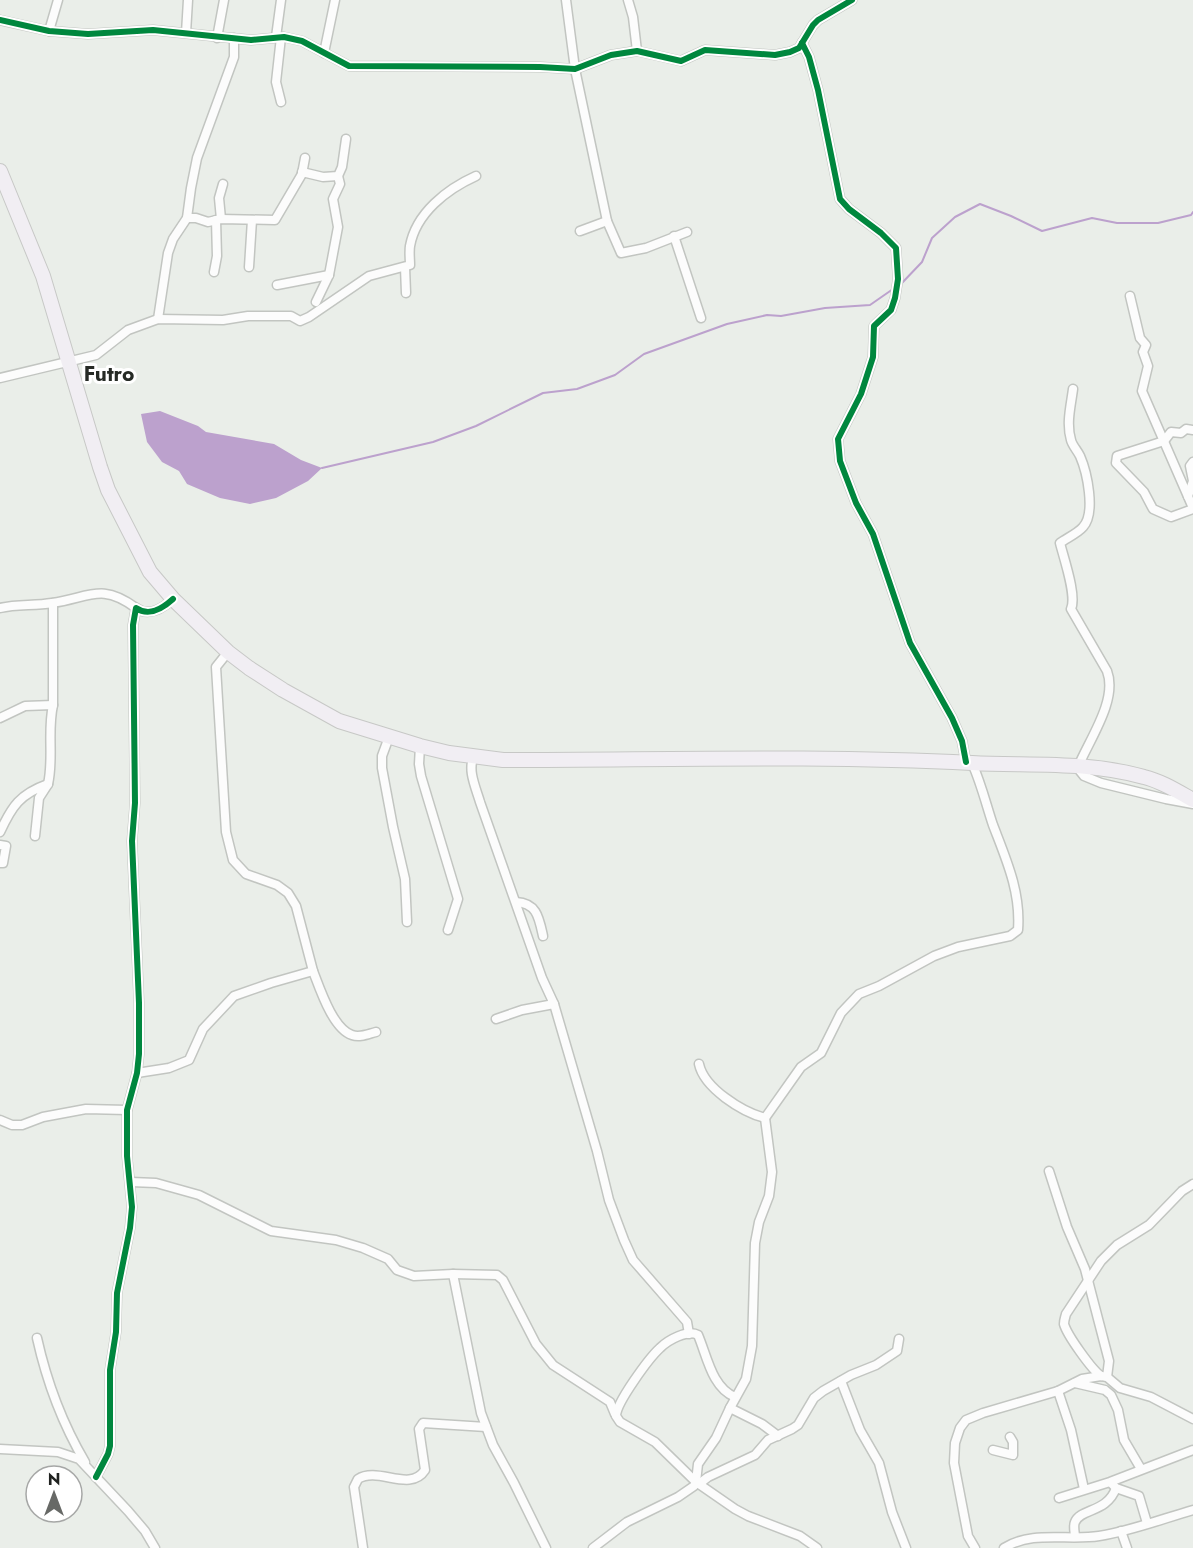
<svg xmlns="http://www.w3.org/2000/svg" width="1193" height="1548" font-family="Jost,sans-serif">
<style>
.water{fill:#bca1cd}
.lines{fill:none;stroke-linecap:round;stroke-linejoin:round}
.stream{stroke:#bca1cd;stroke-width:2}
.street-casing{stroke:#c2c5c1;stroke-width:11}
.primary-casing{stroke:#c7c8c6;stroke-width:16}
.street{stroke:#fcfcfc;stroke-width:8}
.primary{stroke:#f1eef3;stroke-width:14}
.cycleway-casing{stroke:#fff;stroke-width:10}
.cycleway{stroke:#00873e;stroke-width:6}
.labels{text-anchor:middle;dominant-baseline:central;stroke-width:6;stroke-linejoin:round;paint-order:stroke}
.quarter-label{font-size:21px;font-weight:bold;fill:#262a25;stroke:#fff}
</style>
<rect width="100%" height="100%" fill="#eaeee9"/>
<polygon class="water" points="160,411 198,426 206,432 274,444 301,460 322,468 308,481 276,498 250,504 220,498 187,484 179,471 162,462 147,442 141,414"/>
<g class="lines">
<g class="stream">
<polyline points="901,284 922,262 932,238 955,217 980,204 1011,216 1042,231 1092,218 1117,223 1158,223 1191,215 1193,212"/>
<polyline points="322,468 433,442 476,426 543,393 577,389 615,375 644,354 727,324 767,315 781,316 825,308 870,305 893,289"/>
</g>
<g class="street-casing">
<g id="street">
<polyline points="566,0 575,69 607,221 621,253 646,248 687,232"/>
<polyline points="628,0 633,17 637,51"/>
<polyline points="0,20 49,31 88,34 153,30 251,40 284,37 302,41 349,66 540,67 575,69 611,55 637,51 681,61 705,50 775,55 790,52 799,48 813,25 818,20 852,0"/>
<polyline points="49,31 58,0"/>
<polyline points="186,33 188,0"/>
<polyline points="276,37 281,0"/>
<polyline points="217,38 224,0"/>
<polyline points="802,43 809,57 818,90 840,199 849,209 881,233 896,248 898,279 895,298 891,310 874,326 873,357 861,394 838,439 840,461 856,503 873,534 910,643 952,718 962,741 966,762"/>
<polyline points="324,53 335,0"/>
<polyline points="281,102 276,82 281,37"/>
<polyline points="302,172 323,177 338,176 342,167 346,139"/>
<polyline points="187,218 196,218 208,222 221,219 275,220 302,174 305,158"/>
<polyline points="221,219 219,198 223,184"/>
<polyline points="580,231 607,221"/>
<polyline points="674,236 701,318"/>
<polyline points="249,267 252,220"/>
<polyline points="405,267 406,293"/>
<polyline points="214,272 217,256 216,220"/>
<polyline points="277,285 329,275"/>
<polyline points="1130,296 1140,338 1146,345 1143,352 1148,366 1142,391 1193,508"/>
<polyline points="316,302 329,275 338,227 333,199 340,184 338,176"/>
<polyline points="158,319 168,253 173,239 187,218 191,188 197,158 234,57 234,38"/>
<path d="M0,378l96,-23 32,-25 30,-11 65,1 25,-4h43l9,5 9,-4 60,-41 41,-11c0,-6 -1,-13 0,-19 6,-33 37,-57 66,-70"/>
<path d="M1073,389c-2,16 -7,34 -2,51 1,5 6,10 9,16 7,16 16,57 3,71 -5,6 -16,11 -23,16 4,16 17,53 11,66l36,62c11,29 -18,69 -29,96"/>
<polyline points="1193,430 1186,429 1181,433 1171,432 1164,441 1117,456 1116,463 1144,492 1153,509 1171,517 1193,509"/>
<polyline points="1188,496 1193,481 1190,466 1193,462"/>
<path d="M0,608c17,-4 34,-2 52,-5 37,-5 49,-21 84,5"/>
<polyline points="53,705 53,603"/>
<path d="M0,718l25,-12 28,-1c-6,27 1,53 -5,79"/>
<polyline points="389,737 382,756 382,768 393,827 405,879 407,922"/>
<polyline points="420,746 419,764 421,776 458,899 448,930"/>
<path d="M474,756c-7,14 2,32 6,46l62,176 12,26 -32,6 -26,9"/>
<polyline points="1076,766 1084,776 1101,783 1166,799 1193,804"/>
<path d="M0,832c12,-26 20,-38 48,-48l-9,14 -4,38"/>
<polyline points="0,845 6,846 3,863 0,863"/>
<path d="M516,902c21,1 23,16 27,34"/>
<path d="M313,971c7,18 20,58 39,64 8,3 16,-1 24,-3"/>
<polyline points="554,1004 597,1151 609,1200 624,1240 633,1260 687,1322 689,1334"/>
<path d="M699,1064c5,24 43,48 66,54l36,-51 20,-14 20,-40 18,-19 20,-8 55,-30 24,-9 52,-11 8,-6c3,-38 -12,-71 -25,-105 -7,-21 -12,-42 -21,-62"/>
<polyline points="137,1073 169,1068 189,1060 203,1029 234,996 271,983 313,971 296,906 288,893 277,885 246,874 233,860 226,832 216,667 228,652"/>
<polyline points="0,1120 12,1125 22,1125 43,1117 86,1109 127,1110"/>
<polyline points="1049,1171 1067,1227 1085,1269 1109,1361 1107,1377"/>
<polyline points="131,1182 156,1183 199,1195 271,1231 336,1240 363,1248 388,1259 397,1270 414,1276 453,1274 481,1413 493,1445 514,1483 546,1548"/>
<polyline points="453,1274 497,1275 503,1280 536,1344 553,1365 610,1402 615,1414"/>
<path d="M37,1338c10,45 25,85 48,124"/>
<path d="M1101,1376c-9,-6 -34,-41 -37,-52 0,-4 1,-6 2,-10l35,-53 16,-16 32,-20 33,-34 11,-7"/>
<polyline points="841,1381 860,1430 879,1463 892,1512 906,1548"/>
<polyline points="1075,1383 1105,1390 1111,1395 1118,1410 1124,1440 1141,1469"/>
<polyline points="1058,1391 1071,1430 1084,1489"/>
<path d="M735,1397c-23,-9 -28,-41 -37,-62 -10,-6 -30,5 -38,13 -11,10 -44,55 -44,68l4,6 35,20 41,40 39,27 13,7 52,20 17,12"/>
<polyline points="730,1408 746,1379 752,1346 755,1243 759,1222 769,1196 772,1172 765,1118"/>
<polyline points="0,1449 58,1452 79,1459 128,1511 145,1531 155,1548"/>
<polyline points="993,1450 1013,1455 1013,1442 1010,1437"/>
<path d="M96,1477l12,-23 2,-8v-76l6,-38 1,-39 13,-65 2,-21 -5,-51v-46l10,-37 2,-19v-51l-7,-162 3,-38 -2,-178 3,-17c13,9 26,1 37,-9"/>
<polyline points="699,1484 708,1477 755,1455 768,1440 792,1429 798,1425 814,1398 823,1391 851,1375 876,1365 897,1351 899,1339"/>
<polyline points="1112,1484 1116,1488 1139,1496 1147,1523"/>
<polyline points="1059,1498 1110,1482 1193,1450"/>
<polyline points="1121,1531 1127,1548"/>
<path d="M1075,1537c0,-4 -2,-11 0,-15 6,-14 32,-9 41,-34"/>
<path d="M363,1548l-9,-61 4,-8c20,-13 52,14 67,-9l-6,-41 4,-6 63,4"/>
<polyline points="593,1548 627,1522 678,1497 694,1486 696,1482 698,1464 716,1438 730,1408 762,1424 778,1436"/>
<polyline points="975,1548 968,1536 954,1463 955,1443 960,1428 966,1420 983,1413 1058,1391 1082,1379 1101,1376 1107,1377 1120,1388 1151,1397 1193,1419"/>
<path d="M1004,1548c28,-18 64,-7 95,-12 32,-5 63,-17 94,-26"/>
</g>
</g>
<g class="primary-casing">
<path id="primary" d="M0,171l43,105 57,191 8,23 42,82 23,27 55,53 21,16 34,22 56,31 81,25 29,7 54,7c156,0 313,-5 469,3 57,3 116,-2 172,14 17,4 33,14 49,23"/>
</g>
<use href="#street" class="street"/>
<use href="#primary" class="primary"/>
<g class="cycleway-casing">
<g id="cycleway">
<polyline points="0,20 49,31 88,34 153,30 251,40 284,37 302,41 349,66 540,67 575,69 611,55 637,51 681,61 705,50 775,55 790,52 799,48 813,25 818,20 852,0"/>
<polyline points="802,43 809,57 818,90 840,199 849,209 881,233 896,248 898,279 895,298 891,310 874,326 873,357 861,394 838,439 840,461 856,503 873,534 910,643 952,718 962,741 966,762"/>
<path d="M96,1477l12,-23 2,-8v-76l6,-38 1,-39 13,-65 2,-21 -5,-51v-46l10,-37 2,-19v-51l-7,-162 3,-38 -2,-178 3,-17c13,9 26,1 37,-9"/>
</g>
</g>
<use href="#cycleway" class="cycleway"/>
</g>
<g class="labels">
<g class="quarter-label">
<text x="109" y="374">Futro</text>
</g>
</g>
<g transform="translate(54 1494)"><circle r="28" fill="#ffffff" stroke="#a6a7a6" stroke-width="1.5"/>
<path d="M0-4.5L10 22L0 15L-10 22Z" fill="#676966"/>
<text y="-9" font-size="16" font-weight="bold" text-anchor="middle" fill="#202220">N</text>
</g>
</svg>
